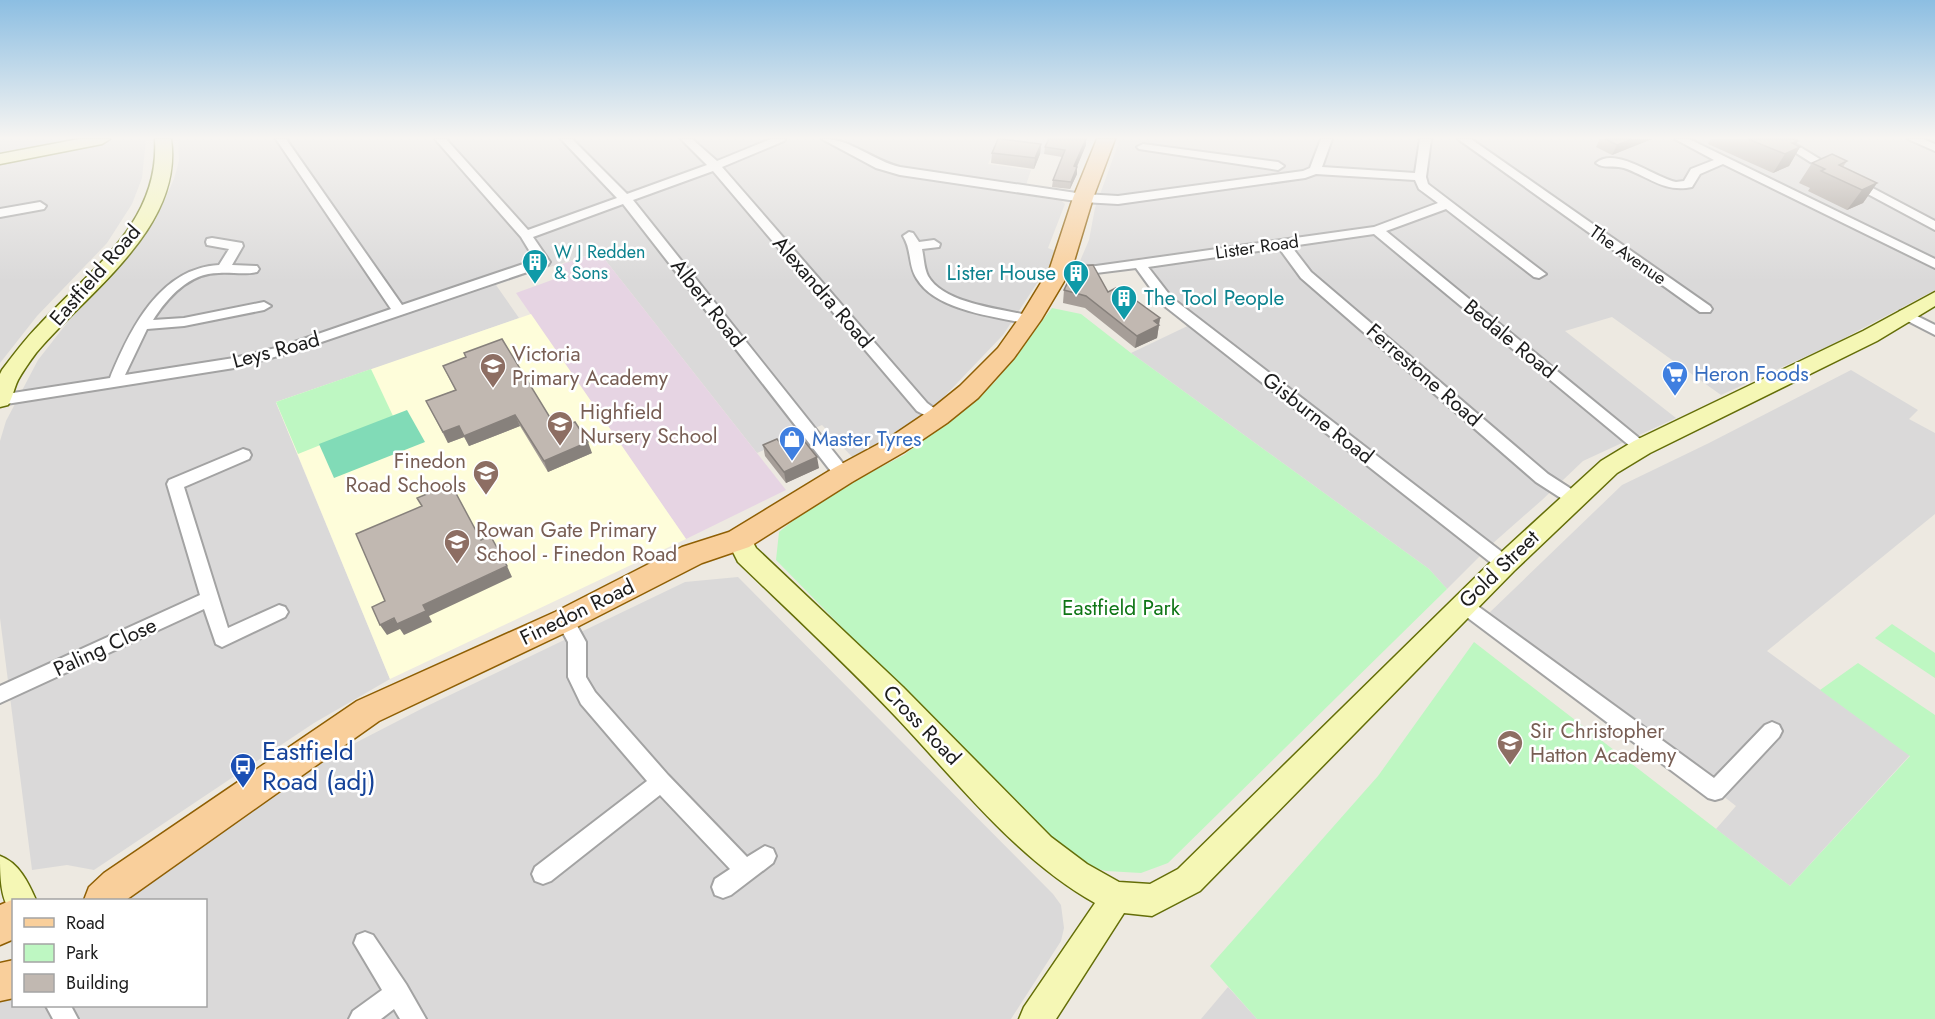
<svg xmlns="http://www.w3.org/2000/svg" width="1935" height="1019" font-family="Jost,sans-serif">
<style>
.residential{fill:#dad9d9}
.industrial{fill:#e6d4e3}
.education{fill:#fefdda}
.park{fill:#bef7c2}
.pitch{fill:#81dbb7}
.lines{fill:none;stroke-linecap:round;stroke-linejoin:round}
.street-casing{stroke:#a3a3a3;stroke-width:4}
.secondary-casing{stroke:#646e08;stroke-width:3}
.primary-casing{stroke:#8f5f04;stroke-width:3}
.street{fill:#fff;fill-rule:evenodd}
.secondary{fill:#f5f7b5;fill-rule:evenodd}
.primary{fill:#f9cf9b;fill-rule:evenodd}
.wall{fill:#a69e98}
.shaded-wall{fill:#87817c}
.building{fill:#c1b8b1;stroke:#87817c;stroke-width:1.5}
.labels{text-anchor:middle;dominant-baseline:central;stroke-width:5;stroke-linejoin:round;paint-order:stroke}
.far-street-label{font-size:18px;fill:#1c1c1c;stroke:#fff}
.far-culture-label{font-size:18px;fill:#0d838f;stroke:#fff;text-anchor:start}
.culture-label{font-size:21px;fill:#0d838f;stroke:#fff;text-anchor:end}
.street-label{font-size:21px;fill:#1c1c1c;stroke:#fff}
.education-label{font-size:21px;fill:#785e54;stroke:#fff;text-anchor:start}
.shop-label{font-size:21px;fill:#366cbe;stroke:#fff;text-anchor:start}
.park-label{font-size:21px;fill:#0e7515;stroke:#fff}
.near-transit-label{font-size:26px;fill:#164399;stroke:#fff;text-anchor:start}
</style>
<rect width="100%" height="100%" fill="#ede9e1"/>
<g class="residential">
<polygon points="0,139 81,139 0,154"/>
<polygon points="121,139 146,139 142,178 132,204 107,243 37,316 0,363 0,162"/>
<polygon points="178,139 1051,139 1044,154 995,149 988,164 1031,170 1026,185 969,177 964,186 1062,201 1065,204 1048,248 1080,261 1089,240 1095,208 1120,139 1935,139 1935,260 1704,145 1698,149 1935,268 1935,290 1831,345 1721,395 1612,317 1565,331 1676,418 1583,461 1542,500 1492,544 1447,589 1429,569 1131,353 1198,321 1167,294 1145,257 1043,274 1003,335 940,401 885,443 854,459 822,425 757,453 599,252 543,269 496,285 519,318 276,403 390,679 314,723 94,870 67,865 32,870 0,618 0,441 6,421 38,360 70,319 119,268 155,221 174,179 179,161"/>
<polygon points="1851,370 1918,410 1909,419 1935,433 1935,514 1767,651 1910,755 1790,886 1716,829 1736,806 1488,614 1622,485 1709,443"/>
<polygon points="738,577 1053,894 1061,905 1064,928 1061,941 1011,1019 0,1019 0,999 13,997 14,1006 206,1006 206,900 128,900 297,773 425,707 685,582"/>
<polygon points="1228,987 1257,1019 1201,1019"/>
</g>
<polygon class="industrial" points="599,252 786,490 686,539 516,293 563,276 556,266"/>
<polygon class="education" points="531,314 686,539 390,679 276,402"/>
<g class="park">
<polygon points="1052,308 1081,314 1131,353 1429,569 1447,589 1168,863 1141,873 1106,871 1072,862 776,560 779,532 820,499 904,455 995,382"/>
<polygon points="371,369 393,416 298,454 276,402"/>
<polygon points="1892,624 1935,653 1935,678 1875,638"/>
<polygon points="1474,642 1790,886 1910,756 1820,690 1858,663 1935,715 1935,1019 1257,1019 1210,966 1378,776"/>
</g>
<polygon class="pitch" points="407,410 425,442 334,478 319,444"/>
<g class="lines">
<g class="street-casing">
<g id="street">
<path d="M276,139h10l116,166 133,-45 -14,-23 -86,-98h11l82,91 89,-32 -56,-59h11l55,55 80,-29 -26,-26h11l25,22 54,-22h14l-1,2 -62,26 205,236 19,14 -8,5 -21,-11 -204,-240 -80,29 216,271 2,4 -2,4h-12l-214,-275 -90,33 17,25 -2,3 -259,88 -55,15 -234,37v-10l110,-17c20,-49 50,-110 109,-113l10,-16 -22,-4 -1,-3 1,-3 5,-1 30,5 1,3 -11,19 25,1 2,3 -2,3c-12,3 -26,0 -38,1 -30,0 -51,24 -66,47l31,-2 80,-16 7,4 -7,4 -80,16 -37,3 -22,46 109,-17 46,-11 111,-38z"/>
<path d="M822,139c26,-2 52,22 78,28l183,27 35,2 185,-25 7,-3 11,-29h11l-10,28 93,6 5,-34h11l-5,38 2,7 118,90 -7,4 -5,-1 -88,-68 -60,22 264,216 -2,4h-12l-262,-217 -83,12 20,26 237,202 31,20 2,4 -2,4h-12l-31,-20 -235,-204 -22,-30 -131,19 24,31 339,261 3,5 -3,5 -6,2 -6,-2 -337,-265 -26,-36 -56,7 -24,-4 -2,-3c8,-6 31,-1 42,-2l278,-39 64,-24 -19,-14 -4,-9 -99,-6 -11,4 -187,26 -35,-2 -183,-27 -24,-7z"/>
<polygon points="1458,139 1471,139 1710,306 1712,309 1710,312 1700,312"/>
<path d="M1675,139h14l246,120v9l-212,-104 -23,10 -8,13c-28,6 -44,-11 -68,-19 -10,-3 -21,1 -28,-5 20,-17 59,15 80,19l8,-1 7,-12 23,-9z"/>
<polygon points="1774,139 1787,139 1831,166 1935,221 1935,230 1823,170"/>
<polygon points="1908,139 1923,139 1935,144 1935,151"/>
<polygon points="1143,144 1278,162 1284,166 1278,170 1139,149 1137,147"/>
<polygon points="40,202 46,206 44,209 0,217 0,209"/>
<path d="M909,232l4,1 6,9 15,-2 6,4 -1,3 -17,2c2,9 2,19 6,27 16,29 78,33 107,41l2,3 -2,3 -5,1c-33,-7 -94,-13 -113,-45 -9,-13 -5,-29 -14,-43z"/>
<polygon points="1905,310 1935,325 1935,335 1900,317 1898,314 1900,311"/>
<polygon points="243,449 249,451 251,455 249,459 184,487 228,628 279,605 285,607 288,612 285,617 222,647 216,644 204,609 0,703 0,686 200,595 167,484 169,480"/>
<polygon points="1462,597 1468,599 1714,778 1765,725 1772,722 1779,725 1782,731 1779,737 1722,798 1715,800 1708,798 1456,609 1453,604 1456,599"/>
<polygon points="565,613 571,615 586,642 586,677 595,692 668,775 747,857 765,846 773,849 776,856 773,863 731,895 723,898 715,895 712,887 715,879 730,869 660,795 551,881 543,884 535,881 532,874 535,867 647,781 581,704 568,677 568,642 556,620 559,615"/>
<polygon points="365,932 373,935 406,984 426,1019 400,1019 394,1009 381,1019 349,1019 353,1011 382,990 354,943 357,935"/>
<polygon points="46,1006 71,1006 78,1019 53,1019"/>
</g>
</g>
<g class="secondary-casing">
<g id="secondary">
<polygon points="79,139 110,139 102,144 0,164 0,154"/>
<path d="M155,139h16c13,89 -84,153 -135,214 -6,8 -13,18 -18,27 -4,8 -5,17 -10,25l-8,2v-33l2,-4c12,-16 24,-32 38,-46 51,-55 120,-101 115,-185z"/>
<path d="M1935,292v14l-58,35 -227,112 -33,20 -103,98 -314,320 -48,25 -28,-3 -68,106h-37l5,-12 71,-104c-78,-44 -136,-119 -197,-184 -51,-54 -106,-105 -160,-157l-11,-22 3,-7 9,-2 9,2 8,15 147,139 148,150 36,27 32,18 31,2 28,-15 318,-312 105,-96 33,-20 229,-110z"/>
<path d="M0,856c19,7 28,26 36,44h-22v13c-14,-8 -14,-40 -14,-57z"/>
</g>
</g>
<g class="primary-casing">
<g id="primary">
<polygon points="1097,139 1115,139 1093,198 1072,268 1041,320 1014,358 978,398 947,423 904,452 852,482 749,547 702,563 575,628 379,721 126,900 84,900 89,887 104,873 357,701 555,612 682,547 729,532 834,468 886,440 929,411 960,386 998,348 1020,317 1050,268 1073,198"/>
<polygon points="14,899 18,900 14,900 14,939 0,945 0,905"/>
<polygon points="14,960 14,998 0,1001 0,963"/>
</g>
</g>
<use href="#street" class="street"/>
<use href="#secondary" class="secondary"/>
<use href="#primary" class="primary"/>
</g>
<g class="wall">
<polygon points="1086,139 1086,145 1077,167 1077,174 1070,189 1052,187 1053,180 1062,157 1044,154 1045,147"/>
<polygon points="1600,139 1652,139 1612,155 1596,147"/>
<polygon points="1711,139 1793,139 1795,145 1800,147 1789,166 1773,173 1708,144"/>
<polygon points="1041,144 1040,154 1034,169 991,163 992,153"/>
<polygon points="1847,161 1843,167 1877,183 1863,203 1847,210 1808,191 1810,188 1799,183 1812,163"/>
<polygon points="1064,290 1108,292 1131,300 1160,318 1157,338 1135,348 1085,308 1063,303"/>
<polygon points="464,353 557,429 592,453 548,472 520,426 469,446 464,437 448,443 426,401 455,390 443,366 466,358"/>
<polygon points="763,445 782,445 819,468 786,483 765,456"/>
</g>
<g class="shaded-wall">
<polygon points="1086,139 1086,145 1074,173 1074,166"/>
<polygon points="1632,139 1652,139 1612,155 1617,145"/>
<polygon points="1798,141 1792,151 1800,147 1789,166 1773,173 1792,143"/>
<polygon points="1041,144 1040,154 1034,169 1035,158"/>
<polygon points="1077,167 1077,174 1070,189 1071,182"/>
<polygon points="1877,183 1863,203 1847,210 1862,190"/>
<polygon points="1160,318 1157,338 1135,348 1137,336 1154,321"/>
<polygon points="515,415 520,426 469,446 464,436"/>
<polygon points="459,426 464,437 448,443 443,432"/>
<polygon points="588,442 592,453 548,472 544,461"/>
<polygon points="817,457 819,468 786,483 784,472"/>
<polygon points="507,566 512,577 429,616 432,622 404,635 400,629 387,635 380,625"/>
</g>
<g class="building">
<polygon points="998,139 1001,139 1041,144 1035,158 992,153"/>
<polygon points="1049,139 1086,139 1074,166 1077,167 1071,182 1053,180 1065,150 1045,147"/>
<polygon points="1605,139 1632,139 1617,145"/>
<polygon points="1748,139 1793,139 1798,141 1792,143 1800,147 1785,154"/>
<polygon points="1832,154 1847,161 1839,165 1877,183 1862,190 1821,171 1825,169 1812,163"/>
<polygon points="1093,265 1108,292 1116,288 1131,300 1134,299 1160,318 1154,321 1159,325 1137,336 1086,296 1064,290 1075,267"/>
<polygon points="502,339 557,429 575,422 588,442 544,461 515,415 464,436 459,426 443,432 426,401 456,390 443,366 466,357 464,353"/>
<polygon points="801,437 817,457 784,472 763,445 777,439 782,445"/>
<polygon points="451,484 481,540 490,535 507,566 423,605 426,611 397,624 394,618 380,625 372,607 385,601 356,534 422,506 417,498"/>
</g>
<linearGradient id="sky" x2="0" y2="1"><stop stop-color="#8cbee2"/><stop offset="0.49" stop-color="#f7f5f2"/><stop offset="1" stop-color="#f7f5f2" stop-opacity="0"/></linearGradient>
<rect width="1935" height="281" fill="url(#sky)"/>
<defs>
<g id="building-pin" transform="scale(1.35)"><path d="M0 17L-7.5 6A9.5 9.5 0 1 1 7.5 6Z" fill="#0f9aa8" stroke="#fff"/><path d="M-4-6H4V6H1V3H-1V6H-4ZM-2.5-4.3h1.7v1.8h-1.7ZM.8-4.3h1.7v1.8H.8ZM-2.5-1h1.7V.8h-1.7ZM.8-1h1.7V.8H.8Z" fill="#fff"/></g>
<g id="school-pin" transform="scale(1.35)"><path d="M0 17L-7.5 6A9.5 9.5 0 1 1 7.5 6Z" fill="#8d6e63" stroke="#fff"/><path d="M0-5L7-2L0 1L-7-2ZM-4 1L0 2.5L4 1V4Q0 6-4 4Z" fill="#fff"/></g>
<g id="supermarket-pin" transform="scale(1.35)"><path d="M0 17L-7.5 6A9.5 9.5 0 1 1 7.5 6Z" fill="#3f7fe0" stroke="#fff"/><path d="M-6-5.5h2.5l.6 2H6L4.5 2H-2.5L-4.4-4H-6ZM-1.5 3.2a1.3 1.3 0 1 0 .1 0ZM3 3.2a1.3 1.3 0 1 0 .1 0Z" fill="#fff"/></g>
<g id="shop-pin" transform="scale(1.35)"><path d="M0 17L-7.5 6A9.5 9.5 0 1 1 7.5 6Z" fill="#3f7fe0" stroke="#fff"/><path d="M-5-2.5h2.3a2.7 3.5 0 0 1 5.4 0H5L5.5 6h-11ZM-1.5-2.5h3a1.5 2.3 0 0 0-3 0Z" fill="#fff"/></g>
<g id="bus-pin" transform="scale(1.35)"><path d="M0 17L-7.5 6A9.5 9.5 0 1 1 7.5 6Z" fill="#1a4fb4" stroke="#fff"/><path d="M-5-6H5V4H4V6H2V4H-2V6H-4V4H-5ZM-3.5-4V0h7V-4ZM-3.5 1.2v1.5H-2V1.2ZM2 1.2v1.5H3.5V1.2Z" fill="#fff"/></g>
</defs>
<g fill-rule="evenodd">
<use href="#building-pin" x="535" y="262"/>
<use href="#building-pin" x="1076" y="273"/>
<use href="#building-pin" x="1124" y="298"/>
<use href="#school-pin" x="493" y="366"/>
<use href="#supermarket-pin" x="1675" y="374"/>
<use href="#school-pin" x="560" y="424"/>
<use href="#shop-pin" x="792" y="439"/>
<use href="#school-pin" x="486" y="473"/>
<use href="#school-pin" x="457" y="542"/>
<use href="#school-pin" x="1510" y="743"/>
<use href="#bus-pin" x="243" y="766"/>
</g>
<g class="labels">
<g class="far-street-label">
<text transform="translate(1257 247) rotate(-8)">Lister Road</text>
<text transform="translate(1628 255) rotate(35)">The Avenue</text>
</g>
<g class="far-culture-label">
<text x="554" y="252">W J Redden<tspan x="554" dy="21">&amp; Sons</tspan></text>
</g>
<g class="culture-label">
<text x="1056" y="273">Lister House</text>
<text x="1144" y="298" text-anchor="start">The Tool People</text>
</g>
<g class="street-label">
<text transform="translate(95 275) rotate(-49)">Eastfield Road</text>
<text transform="translate(823 292) rotate(49)">Alexandra Road</text>
<text transform="translate(708 303) rotate(52)">Albert Road</text>
<text transform="translate(1510 339) rotate(39)">Bedale Road</text>
<text transform="translate(276 350) rotate(-15)">Leys Road</text>
<text transform="translate(1424 375) rotate(41)">Ferrestone Road</text>
<text transform="translate(1318 418) rotate(38)">Gisburne Road</text>
<text transform="translate(1499 569) rotate(-44)">Gold Street</text>
<text transform="translate(577 612) rotate(-26)">Finedon Road</text>
<text transform="translate(105 647) rotate(-25)">Paling Close</text>
<text transform="translate(922 725) rotate(46)">Cross Road</text>
</g>
<g class="education-label">
<text x="512" y="354">Victoria<tspan x="512" dy="24">Primary Academy</tspan></text>
<text x="580" y="412">Highfield<tspan x="580" dy="24">Nursery School</tspan></text>
<text x="466" y="461" text-anchor="end">Finedon<tspan x="466" dy="24">Road Schools</tspan></text>
<text x="476" y="530">Rowan Gate Primary<tspan x="476" dy="24">School - Finedon Road</tspan></text>
<text x="1530" y="731">Sir Christopher<tspan x="1530" dy="24">Hatton Academy</tspan></text>
</g>
<g class="shop-label">
<text x="1694" y="374">Heron Foods</text>
<text x="812" y="439">Master Tyres</text>
</g>
<g class="park-label">
<text x="1121" y="608">Eastfield Park</text>
</g>
<g class="near-transit-label">
<text x="262" y="751">Eastfield<tspan x="262" dy="30">Road (adj)</tspan></text>
</g>
</g>
<rect x="12" y="899" width="195" height="108" fill="#ffffff" stroke="#a4a4a4" stroke-width="1.5"/>
<rect x="24" y="918" width="30" height="9" fill="#f9cf9b" stroke="#a4a4a4" stroke-width="1.5"/>
<text x="66" y="929" font-size="18" fill="#1c1c1c">Road</text>
<rect x="24" y="944" width="30" height="18" fill="#bef7c2" stroke="#a4a4a4" stroke-width="1.5"/>
<text x="66" y="959" font-size="18" fill="#1c1c1c">Park</text>
<rect x="24" y="974" width="30" height="18" fill="#c1b8b1" stroke="#a4a4a4" stroke-width="1.5"/>
<text x="66" y="989" font-size="18" fill="#1c1c1c">Building</text>
</svg>
